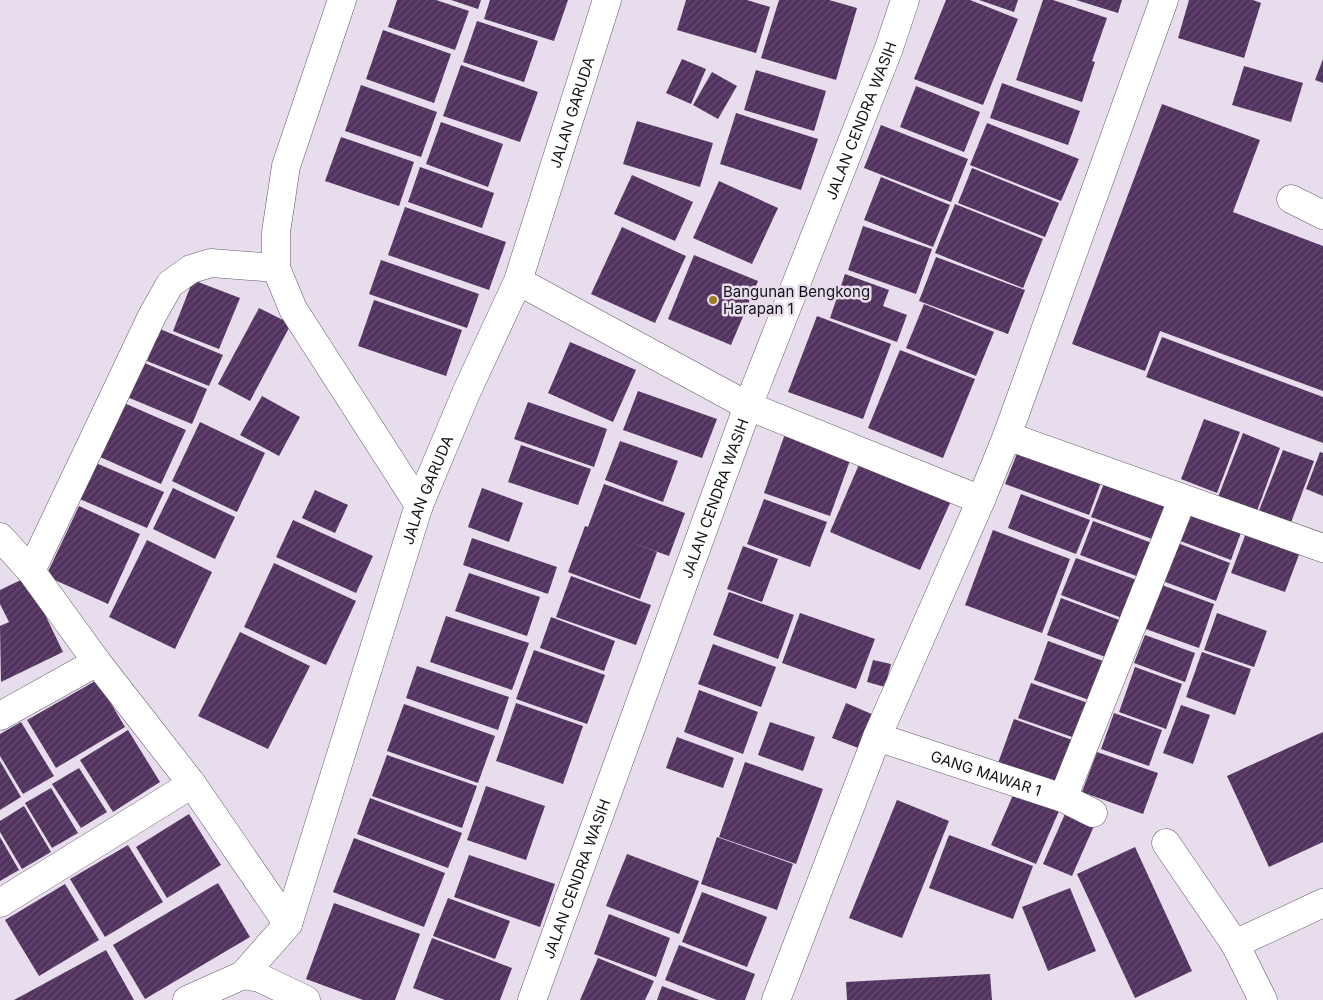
<svg xmlns="http://www.w3.org/2000/svg" width="1323" height="1000" font-family="Inter,sans-serif">
<style>
.building{fill:url(#building-hatch)}
.lines{fill:none;stroke-linecap:round;stroke-linejoin:round}
.street-casing{stroke:#635a67;stroke-width:29}
.street{stroke:#fff;stroke-width:28}
.poi-dot{fill:#997c25;stroke:#e7ddec;stroke-width:2}
.labels{text-anchor:middle;dominant-baseline:central;stroke-width:5;stroke-linejoin:round;paint-order:stroke}
.street-label{font-size:15px;fill:#171419;stroke:#e7ddec}
.poi-label{font-size:15px;fill:#171419;stroke:#e7ddec;text-anchor:start}
</style>
<defs>
<pattern id="building-hatch" width="6" height="6" patternUnits="userSpaceOnUse" patternTransform="scale(1.25)"><rect width="6" height="6" fill="#52325e"/><path d="M-1 1l2-2M0 6l6-6M5 7l2-2" fill="none" stroke="#674d70"/></pattern>
</defs>
<rect width="100%" height="100%" fill="#e7ddec"/>
<g class="building">
<polygon points="397,0 436,0 469,11 455,50 388,27"/>
<polygon points="451,0 481,0 478,9"/>
<polygon points="490,0 568,0 554,41 484,19"/>
<polygon points="686,0 747,0 770,7 756,53 677,30"/>
<polygon points="779,0 829,0 857,8 836,80 761,58"/>
<polygon points="946,0 970,0 1018,19 983,105 914,79"/>
<polygon points="979,0 1018,0 1014,12"/>
<polygon points="1043,0 1053,0 1107,18 1092,61 1095,62 1082,102 1016,80"/>
<polygon points="1076,0 1122,0 1118,13"/>
<polygon points="1189,0 1253,0 1261,3 1244,58 1178,38"/>
<polygon points="477,21 538,41 524,82 463,62"/>
<polygon points="383,30 451,54 434,103 366,79"/>
<polygon points="682,59 706,69 691,104 666,93"/>
<polygon points="1323,59 1323,83 1315,80"/>
<polygon points="461,65 538,92 520,142 443,116"/>
<polygon points="1244,66 1303,83 1291,122 1232,105"/>
<polygon points="756,70 826,91 814,131 744,110"/>
<polygon points="712,72 737,86 718,119 693,105"/>
<polygon points="1002,83 1080,111 1068,145 990,118"/>
<polygon points="361,85 437,112 421,157 345,131"/>
<polygon points="916,86 980,112 964,152 900,127"/>
<polygon points="1162,104 1260,140 1233,212 1323,246 1323,391 1160,331 1145,371 1072,344"/>
<polygon points="736,113 818,139 801,190 720,164"/>
<polygon points="637,121 713,143 700,187 623,164"/>
<polygon points="441,122 503,144 488,187 426,164"/>
<polygon points="987,123 1079,159 1061,201 970,165"/>
<polygon points="881,125 968,159 951,202 864,168"/>
<polygon points="341,137 414,162 399,206 325,181"/>
<polygon points="420,167 494,193 482,228 408,202"/>
<polygon points="972,168 1059,203 1045,237 958,203"/>
<polygon points="632,175 693,202 675,241 614,214"/>
<polygon points="881,177 950,205 933,247 864,220"/>
<polygon points="719,181 778,208 752,264 693,238"/>
<polygon points="955,204 1043,239 1023,288 935,253"/>
<polygon points="405,207 506,242 489,290 388,255"/>
<polygon points="863,226 932,249 916,294 848,270"/>
<polygon points="622,227 686,256 655,323 591,294"/>
<polygon points="694,255 758,281 731,345 668,319"/>
<polygon points="936,257 1025,290 1008,334 919,301"/>
<polygon points="381,260 479,294 467,328 369,294"/>
<polygon points="845,274 889,290 883,306 907,315 897,342 830,318"/>
<polygon points="193,280 240,298 219,349 173,331"/>
<polygon points="374,300 462,330 446,376 358,346"/>
<polygon points="924,304 994,332 976,376 906,348"/>
<polygon points="259,308 291,324 250,401 218,384"/>
<polygon points="817,316 891,344 863,419 788,392"/>
<polygon points="160,329 223,355 209,386 147,361"/>
<polygon points="1162,337 1323,397 1323,443 1146,377"/>
<polygon points="570,342 636,370 613,422 548,393"/>
<polygon points="900,350 975,379 943,458 868,428"/>
<polygon points="142,362 207,389 192,424 127,397"/>
<polygon points="638,391 717,419 702,458 623,430"/>
<polygon points="262,396 300,417 279,456 240,435"/>
<polygon points="528,402 607,429 594,467 514,439"/>
<polygon points="124,403 186,430 161,484 100,457"/>
<polygon points="1204,419 1240,432 1217,493 1181,479"/>
<polygon points="200,422 265,453 237,512 172,481"/>
<polygon points="786,431 852,455 830,516 764,493"/>
<polygon points="1243,433 1280,448 1257,511 1218,497"/>
<polygon points="620,441 678,461 663,502 605,480"/>
<polygon points="521,445 591,469 578,505 508,482"/>
<polygon points="1020,446 1103,477 1089,515 1005,484"/>
<polygon points="1283,450 1314,461 1290,525 1258,513"/>
<polygon points="1320,452 1323,453 1323,496 1306,489"/>
<polygon points="91,461 164,492 147,528 75,497"/>
<polygon points="860,462 951,501 920,570 830,532"/>
<polygon points="1106,478 1167,500 1152,539 1091,517"/>
<polygon points="604,484 685,513 669,556 630,542 657,552 640,599 568,572 585,526 588,527"/>
<polygon points="173,488 235,517 215,559 153,529"/>
<polygon points="482,488 523,503 509,542 468,527"/>
<polygon points="315,490 348,505 335,533 302,518"/>
<polygon points="1021,494 1090,520 1076,554 1008,528"/>
<polygon points="764,499 827,522 810,567 747,544"/>
<polygon points="79,506 140,534 108,604 46,576"/>
<polygon points="1188,507 1243,527 1231,560 1175,539"/>
<polygon points="293,520 373,556 356,593 276,557"/>
<polygon points="1093,521 1152,543 1139,577 1080,555"/>
<polygon points="993,530 1070,559 1042,633 965,605"/>
<polygon points="1246,533 1300,552 1285,592 1231,573"/>
<polygon points="472,538 557,567 548,594 463,565"/>
<polygon points="147,540 212,572 175,649 109,617"/>
<polygon points="1175,542 1230,563 1216,601 1160,580"/>
<polygon points="743,546 778,559 762,602 727,589"/>
<polygon points="1076,558 1137,580 1122,618 1061,595"/>
<polygon points="274,563 356,601 326,665 244,627"/>
<polygon points="469,573 540,597 527,636 455,611"/>
<polygon points="571,576 651,605 636,645 556,617"/>
<polygon points="27,577 63,652 1,682 0,626 9,622 0,604 0,590"/>
<polygon points="1159,584 1214,604 1199,648 1143,628"/>
<polygon points="729,592 794,615 778,659 713,635"/>
<polygon points="1061,598 1122,621 1108,658 1047,635"/>
<polygon points="800,613 875,639 856,689 782,663"/>
<polygon points="1217,613 1267,631 1254,667 1204,650"/>
<polygon points="446,616 529,643 512,690 430,662"/>
<polygon points="551,617 615,641 604,671 540,648"/>
<polygon points="240,632 310,666 268,749 198,716"/>
<polygon points="1145,635 1195,653 1185,682 1134,663"/>
<polygon points="1048,641 1103,661 1089,700 1034,680"/>
<polygon points="713,644 776,667 761,707 698,684"/>
<polygon points="534,650 605,675 587,724 516,699"/>
<polygon points="1202,652 1251,669 1235,715 1186,697"/>
<polygon points="873,660 891,664 885,687 867,682"/>
<polygon points="417,666 509,697 498,730 406,698"/>
<polygon points="1135,667 1182,684 1166,729 1119,712"/>
<polygon points="97,680 125,727 56,768 27,720"/>
<polygon points="1031,683 1088,703 1075,738 1018,718"/>
<polygon points="699,690 758,712 743,754 684,732"/>
<polygon points="516,703 583,726 563,784 496,761"/>
<polygon points="846,703 874,715 861,749 832,738"/>
<polygon points="404,704 495,736 478,783 387,751"/>
<polygon points="1181,705 1210,715 1193,764 1163,753"/>
<polygon points="1114,713 1162,730 1149,766 1101,749"/>
<polygon points="1014,719 1075,741 1059,788 997,766"/>
<polygon points="21,722 54,776 23,794 0,756 0,734"/>
<polygon points="770,722 815,737 803,771 758,755"/>
<polygon points="128,730 160,782 113,812 80,760"/>
<polygon points="1323,732 1323,842 1269,867 1227,776"/>
<polygon points="677,737 734,758 723,788 666,768"/>
<polygon points="1097,752 1158,773 1143,814 1082,792"/>
<polygon points="387,755 477,786 462,828 372,796"/>
<polygon points="0,761 21,797 0,810"/>
<polygon points="745,762 823,789 796,864 719,837"/>
<polygon points="79,768 107,812 81,828 52,784"/>
<polygon points="486,786 545,806 526,860 467,840"/>
<polygon points="1017,786 1062,804 1036,864 991,845"/>
<polygon points="51,788 78,833 52,848 25,803"/>
<polygon points="370,798 462,833 448,868 357,834"/>
<polygon points="897,800 949,821 902,938 849,918"/>
<polygon points="24,806 51,852 22,869 0,832 0,821"/>
<polygon points="1068,807 1097,819 1072,876 1043,864"/>
<polygon points="189,814 221,865 167,898 136,847"/>
<polygon points="949,835 1033,866 1013,919 929,888"/>
<polygon points="0,837 19,870 0,881"/>
<polygon points="717,837 793,864 777,910 701,884"/>
<polygon points="354,838 445,873 424,927 333,892"/>
<polygon points="128,845 163,902 105,937 70,879"/>
<polygon points="1135,847 1192,971 1135,998 1077,874"/>
<polygon points="627,854 699,881 679,934 606,906"/>
<polygon points="469,855 555,884 540,927 454,897"/>
<polygon points="218,883 250,937 145,999 113,945"/>
<polygon points="65,884 99,940 39,976 5,920"/>
<polygon points="1070,888 1096,951 1048,971 1022,907"/>
<polygon points="702,892 767,917 747,967 682,942"/>
<polygon points="448,898 510,921 495,959 433,936"/>
<polygon points="334,903 420,934 395,1000 363,1000 306,979"/>
<polygon points="609,914 670,938 656,977 594,954"/>
<polygon points="432,938 512,968 500,1000 445,1000 413,988"/>
<polygon points="679,945 755,974 745,1000 717,1000 665,980"/>
<polygon points="106,950 134,1000 14,1000"/>
<polygon points="598,958 654,981 645,1000 580,1000"/>
<polygon points="990,974 992,1000 847,1000 846,982"/>
<polygon points="662,986 699,1000 657,1000"/>
</g>
<g class="lines">
<g class="street-casing">
<g id="street">
<polyline points="342,0 286,166 276,232 276,268 293,309 419,505"/>
<polyline points="1291,199 1323,215"/>
<polyline points="518,281 748,406 981,500"/>
<polyline points="1007,436 1323,548"/>
<polyline points="0,537 31,571 97,662 192,784 288,924"/>
<polyline points="31,571 152,316 170,284 191,269 211,263 276,268"/>
<polyline points="0,716 97,662"/>
<path id="s1" d="M877,737l186,61 30,15"/>
<polyline points="1063,798 1182,500"/>
<polyline points="1166,843 1235,944 1263,1000"/>
<polyline points="0,903 192,784"/>
<polyline points="1235,944 1323,903"/>
<path id="s2" d="M243,975l45,-51 131,-419 47,-112 52,-112 89,-281"/>
<polyline points="187,1000 243,975 260,978 306,1000"/>
<path id="s3" d="M532,1000l216,-594 141,-358 16,-48"/>
<polyline points="776,1000 877,737 981,500 1007,436 1164,0"/>
</g>
</g>
<use href="#street" class="street"/>
</g>
<circle class="poi-dot" cx="713" cy="300" r="5"/>
<g class="labels">
<g class="street-label">
<text stroke="none"><textPath href="#s2" startOffset="929">JALAN GARUDA</textPath></text>
<text stroke="none"><textPath href="#s3" startOffset="939">JALAN CENDRA WASIH</textPath></text>
<text stroke="none"><textPath href="#s2" startOffset="524">JALAN GARUDA</textPath></text>
<text stroke="none"><textPath href="#s3" startOffset="534">JALAN CENDRA WASIH</textPath></text>
<text stroke="none"><textPath href="#s1" startOffset="115">GANG MAWAR 1</textPath></text>
<text stroke="none"><textPath href="#s3" startOffset="129">JALAN CENDRA WASIH</textPath></text>
</g>
<g class="poi-label">
<text x="723" y="291">Bangunan Bengkong<tspan x="723" dy="17">Harapan 1</tspan></text>
</g>
</g>
</svg>
